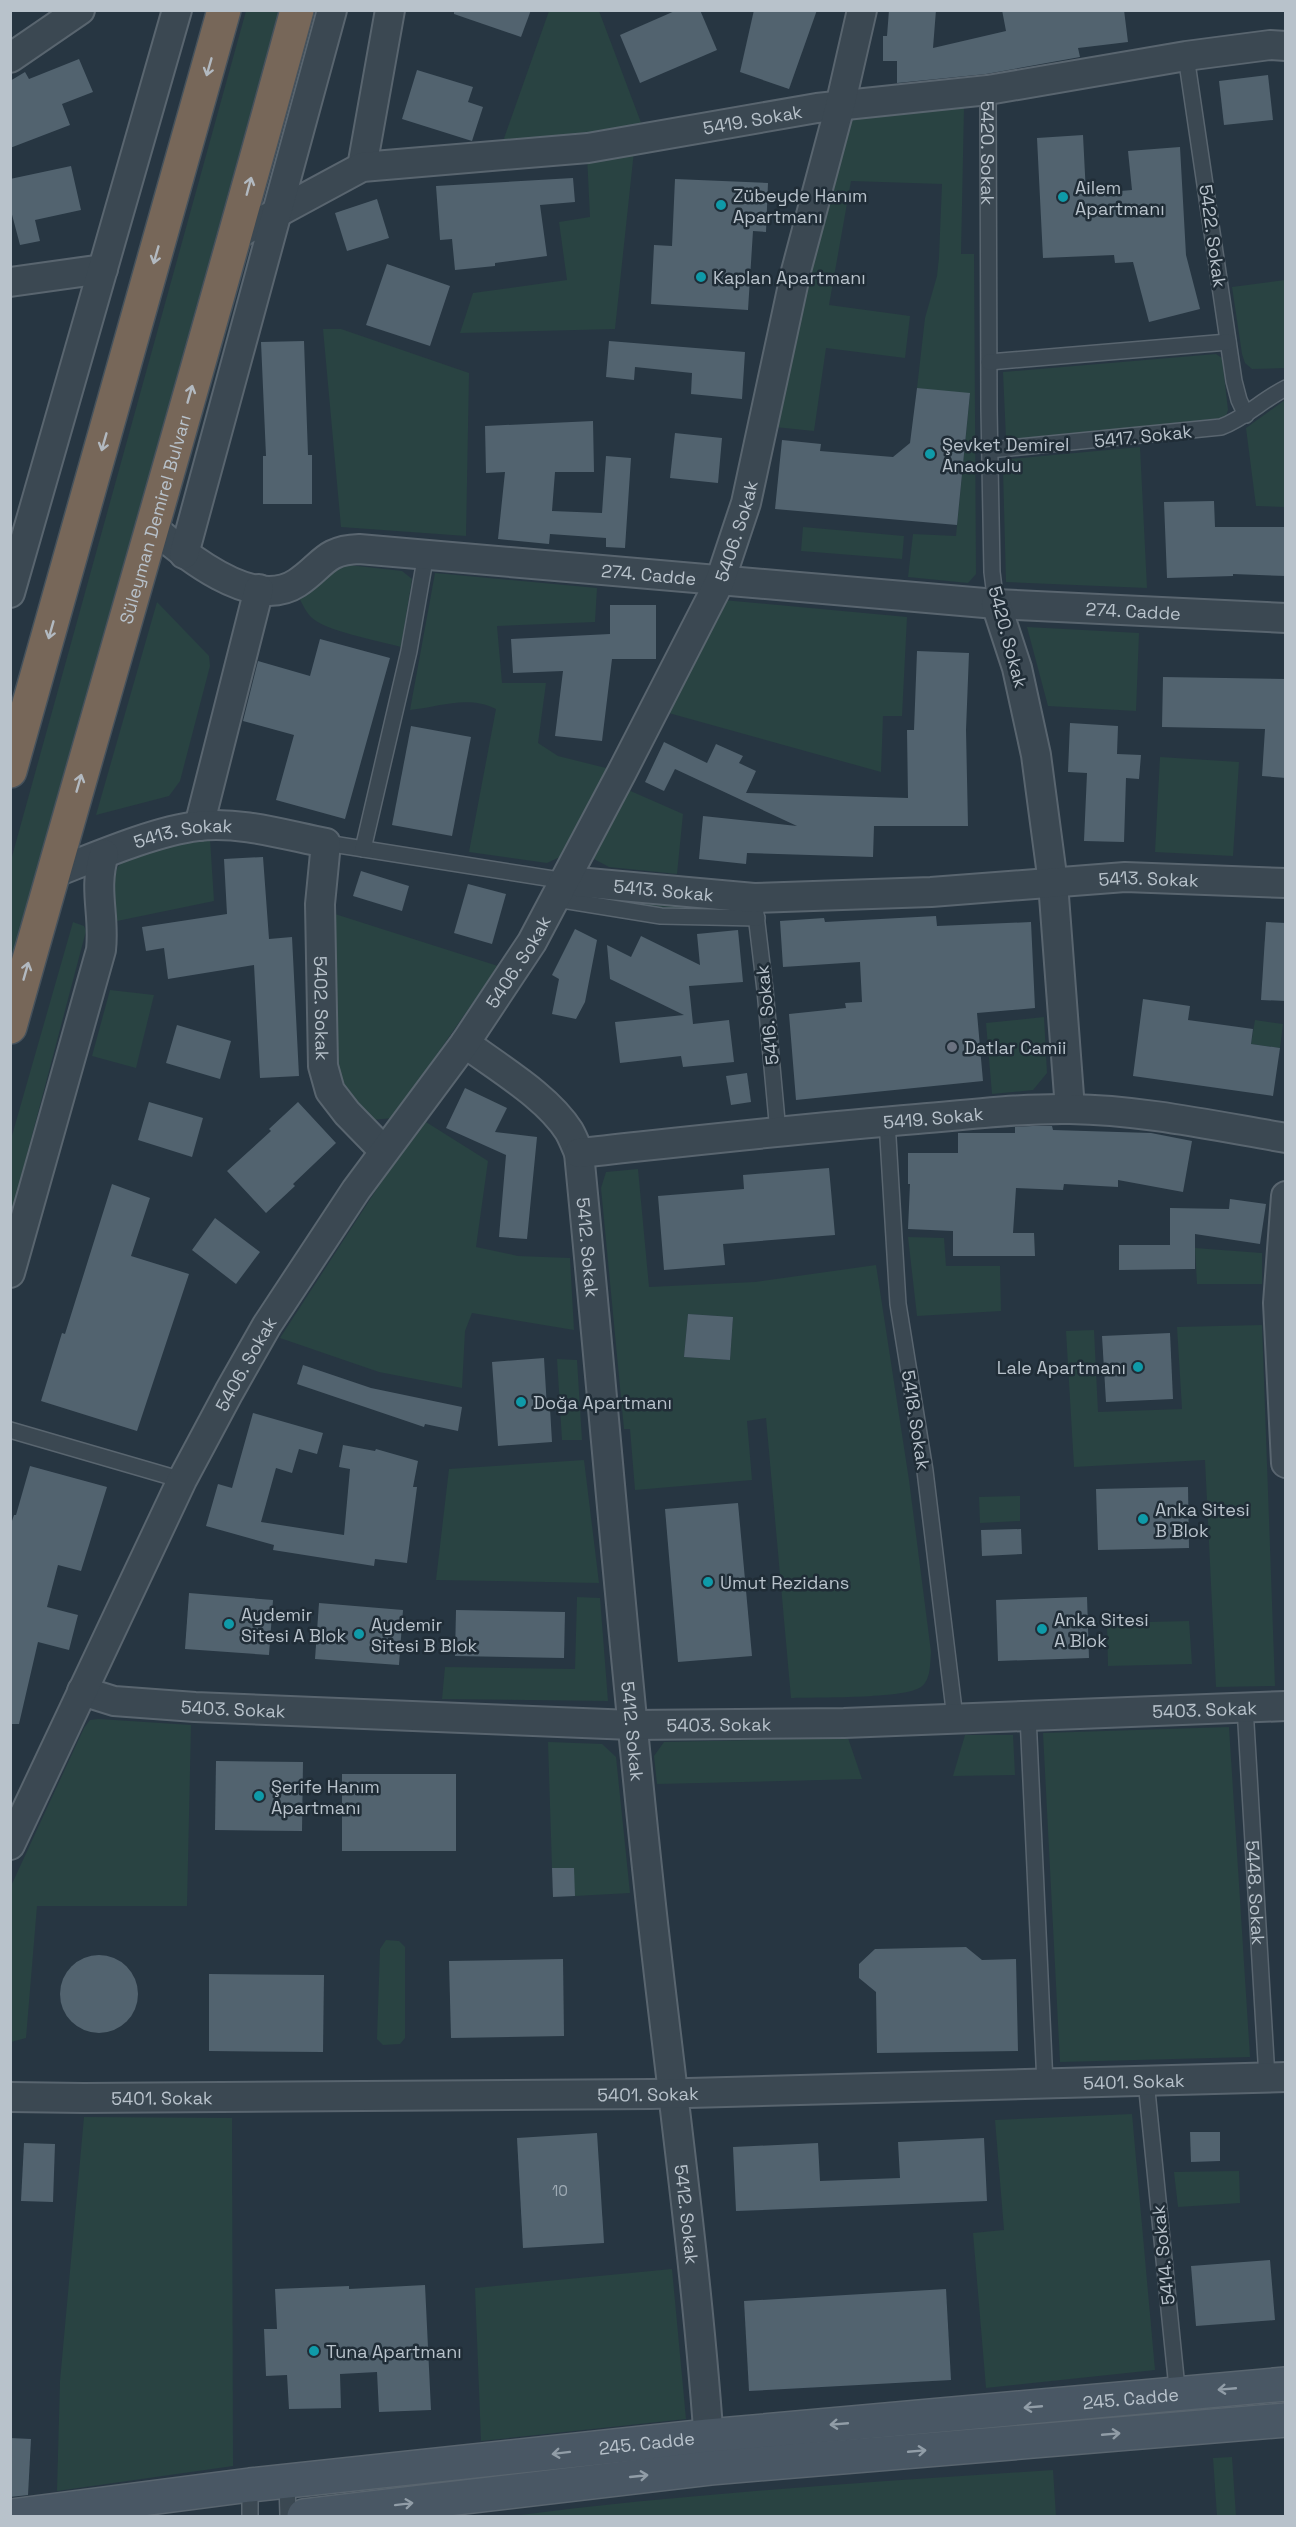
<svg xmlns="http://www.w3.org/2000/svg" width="1296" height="2527" font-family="'Space Grotesk',sans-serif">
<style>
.green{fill:#294342;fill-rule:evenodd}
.building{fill:#52636f}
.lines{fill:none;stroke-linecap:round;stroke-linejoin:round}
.lane-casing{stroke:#59656f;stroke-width:18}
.street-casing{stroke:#59656f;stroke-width:32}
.secondary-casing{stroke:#59656f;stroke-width:36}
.highway-casing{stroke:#46525c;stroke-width:36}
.lane{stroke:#3b4852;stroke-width:15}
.street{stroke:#3b4852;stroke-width:28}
.secondary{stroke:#495764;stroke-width:33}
.highway{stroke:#776759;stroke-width:33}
.oneway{stroke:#b2b9c0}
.oneway2{stroke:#919da7}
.culture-dot{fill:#0f9aa8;stroke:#202d37;stroke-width:2}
.worship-dot{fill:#6b7280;stroke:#202d37;stroke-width:2}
.labels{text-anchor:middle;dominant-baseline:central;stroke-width:5;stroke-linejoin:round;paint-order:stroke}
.number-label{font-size:15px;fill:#9eaab4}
.street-label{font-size:18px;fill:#b8c2cb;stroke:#202d37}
.poi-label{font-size:18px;fill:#b8c2cb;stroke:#202d37;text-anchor:start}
</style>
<rect width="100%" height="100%" fill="#273642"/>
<g class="green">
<polygon points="246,11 279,11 11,970 11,860"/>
<polygon points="549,11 599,11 643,128 502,144"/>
<polygon points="964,107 961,254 974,254 976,574 968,583 908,577 913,534 956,536 970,394 917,388 925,318 937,276 939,257 942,184 851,181 829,305 910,316 905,358 826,348 814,431 775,427 817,236 847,116"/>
<polygon points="634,151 615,329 460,333 473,293 567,280 559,222 590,217 587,156"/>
<polygon points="1285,280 1285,368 1252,369 1245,363 1242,354 1232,287"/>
<polygon points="323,329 341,329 469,373 466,536 341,527"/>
<polygon points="1216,354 1222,358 1228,410 1226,416 1221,418 1058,436 1006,439 1003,372"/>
<polygon points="1285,400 1285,507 1256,506 1246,428"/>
<polygon points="1140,447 1147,588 1006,582 1003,469 1005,462 1010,459"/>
<polygon points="803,527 904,536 902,559 801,551"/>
<path d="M348,565l54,6 10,8 -11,68c-21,-6 -77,-16 -90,-30 -5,-5 -9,-13 -12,-20l37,-28z"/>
<path d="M435,573l162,15 -2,34 -98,4 5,57h44l-8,60 20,13 52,13 -48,87 -15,7 -78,-11 27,-143c-29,-14 -56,-2 -86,1z"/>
<polygon points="723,600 907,617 902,716 883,716 881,772 665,712"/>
<polygon points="157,602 209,656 210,666 180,781 169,796 96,815"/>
<polygon points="1027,627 1139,633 1136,711 1048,706"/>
<polygon points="1160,757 1239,762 1233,856 1155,852"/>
<polygon points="626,789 683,814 677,874 609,867 594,859 593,854"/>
<path d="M210,839l4,62 -97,20c-3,-18 -7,-35 0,-52 8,-18 73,-29 93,-30z"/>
<path d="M568,895l179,15c-60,1 -119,-4 -179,-15z"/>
<path d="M335,914l163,52 -105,152 -21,2c-17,-17 -29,-30 -34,-54z"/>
<polygon points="73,922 84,926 86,931 11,1215 11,1139"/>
<polygon points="110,990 154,995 136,1068 92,1056"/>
<polygon points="1044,1017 1047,1073 1033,1090 992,1094 986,1023"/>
<polygon points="1255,1020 1283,1024 1280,1048 1251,1044"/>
<polygon points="426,1122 488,1161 476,1247 518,1256 570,1258 574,1330 472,1313 465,1331 462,1388 379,1372 280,1338 382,1181"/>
<path d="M638,1169l11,118 106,-5 121,-17 33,215 22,172c-1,11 0,28 -10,35 -17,12 -105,10 -130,11l-25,-280 -19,3 5,59 -117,10 -5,-61h-6l-23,-241 5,-16zM688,1314l45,3 -3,43 -46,-3z"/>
<polygon points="908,1237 944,1238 946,1266 1000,1266 1001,1311 917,1316"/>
<polygon points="1195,1248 1262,1253 1262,1284 1197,1284"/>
<polygon points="1262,1325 1275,1686 1216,1687 1205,1460 1074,1467 1066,1331 1094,1330 1098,1412 1182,1409 1177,1327"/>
<polygon points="557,1359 577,1360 582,1440 562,1440"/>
<polygon points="584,1460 599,1583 436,1580 449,1469"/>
<polygon points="1020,1496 1020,1521 980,1523 979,1497"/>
<polygon points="577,1597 600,1598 608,1701 442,1699 445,1667 575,1669"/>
<polygon points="1189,1621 1192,1664 1108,1666 1107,1623"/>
<polygon points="99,1719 191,1725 187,1906 37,1906 26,2038 11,2042 11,1886 84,1728 90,1720"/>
<polygon points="1229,1727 1250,2057 1060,2062 1043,1733"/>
<polygon points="965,1735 1013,1735 1015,1775 953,1776"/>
<polygon points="848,1738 862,1779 657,1784 654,1756 664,1742"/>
<polygon points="548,1742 602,1744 616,1757 630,1893 575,1896 573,1868 552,1868"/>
<polygon points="386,1940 399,1941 405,1947 405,2038 400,2044 383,2045 377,2039 380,1949"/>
<polygon points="1132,2114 1155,2370 986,2388 973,2233 1004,2230 995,2120"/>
<polygon points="84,2117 232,2118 233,2466 57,2491 60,2381"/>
<polygon points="1239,2171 1240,2203 1178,2207 1174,2172"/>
<polygon points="672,2269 686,2419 481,2441 475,2288"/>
<polygon points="1232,2457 1236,2516 1217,2516 1213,2458"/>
<path d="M1053,2470l3,46h-544c180,-23 360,-34 541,-46z"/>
</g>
<g class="building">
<polygon points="454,10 531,10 521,37 454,14"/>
<polygon points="677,10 700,10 717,50 640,83 620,35"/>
<polygon points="754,10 817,10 789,89 740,72"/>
<polygon points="889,10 936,10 933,48 1006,31 1002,10 1124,10 1128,42 1078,48 1080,57 986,74 897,83 897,61 883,61 883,36 887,36"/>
<polygon points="79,59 93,92 62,104 70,125 10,148 10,81 25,72 29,79"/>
<polygon points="417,70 473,87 468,102 483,107 472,141 402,119"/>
<polygon points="1268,75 1273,120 1224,125 1219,81"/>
<polygon points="1083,135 1086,194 1132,190 1128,151 1180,147 1186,255 1200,309 1149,322 1133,262 1115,263 1114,255 1043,258 1037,138"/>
<polygon points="71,166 81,210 35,220 40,241 20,245 10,207 10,179"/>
<polygon points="573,178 575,202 540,205 547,256 495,263 495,266 455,270 452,239 440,240 436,186"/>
<polygon points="675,179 768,183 766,232 753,231 748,310 651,304 654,245 672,246"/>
<polygon points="377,199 389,238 347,251 335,213"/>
<polygon points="387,264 450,286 430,346 366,325"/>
<polygon points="304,341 308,455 312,455 312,504 263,504 263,456 266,456 261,342"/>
<polygon points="609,341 745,352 742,399 691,394 692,373 635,367 634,380 606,377"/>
<polygon points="917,388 970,393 957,525 775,509 782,440 821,444 820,451 893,457 910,443"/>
<polygon points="593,421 594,472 555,472 552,511 602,513 606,456 631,458 625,548 606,547 606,538 550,534 549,544 498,539 505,472 486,473 485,426"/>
<polygon points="675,433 722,438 718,483 670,478"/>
<polygon points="1214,501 1215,527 1286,527 1286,576 1233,574 1233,576 1167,578 1164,502"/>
<polygon points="610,605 656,605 656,659 612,659 602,741 555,736 563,671 513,673 511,639 610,634"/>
<polygon points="320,639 390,658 345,819 276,800 294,735 243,721 258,661 310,676"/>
<polygon points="917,651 969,653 966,730 968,826 874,826 873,857 747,853 746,864 699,859 703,816 797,826 675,769 664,791 645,782 664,742 707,763 716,744 743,756 739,763 756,771 746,793 908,798 907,730 914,730"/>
<polygon points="1163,677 1286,679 1286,778 1262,776 1265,729 1162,727"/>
<polygon points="1070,723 1118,726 1117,754 1141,755 1139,779 1126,778 1124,842 1084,841 1087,773 1068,772"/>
<polygon points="411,726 471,737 452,836 392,825"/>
<polygon points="263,857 269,939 292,937 299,1076 260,1078 254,965 168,979 164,948 146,951 142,927 227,914 224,859"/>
<polygon points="361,871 409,886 402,911 353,896"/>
<polygon points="468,884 506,894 492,944 454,933"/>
<polygon points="936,916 937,926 1031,922 1035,1008 977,1013 983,1081 796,1100 789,1014 846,1008 845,1003 862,1002 860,962 783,967 780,921 824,918 825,922"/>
<polygon points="1266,922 1286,923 1286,1001 1261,1000"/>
<polygon points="575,929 597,940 585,1002 576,1019 552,1014 559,979 552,975"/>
<polygon points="738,930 743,982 689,986 693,1024 729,1020 734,1062 683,1067 681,1056 620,1063 615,1022 684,1015 610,979 607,945 631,957 641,936 700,965 697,934"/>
<polygon points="1143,999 1190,1006 1188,1020 1253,1029 1251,1044 1280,1048 1273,1096 1133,1076"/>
<polygon points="177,1025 231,1041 220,1079 166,1063"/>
<polygon points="747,1073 751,1102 731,1105 726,1076"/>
<polygon points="465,1088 507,1108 495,1132 537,1137 527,1239 499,1237 506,1155 446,1128"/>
<polygon points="149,1102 203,1118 192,1157 138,1140"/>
<polygon points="298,1102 336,1143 293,1184 295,1186 266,1213 227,1171 271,1131 269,1129"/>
<polygon points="1032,1126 1052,1126 1053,1130 1151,1133 1192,1141 1183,1192 1118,1180 1118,1187 1064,1184 1063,1190 1016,1188 1013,1233 1034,1233 1035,1256 953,1256 953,1231 908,1229 910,1184 908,1184 908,1153 958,1153 958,1133 1015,1133 1015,1127"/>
<polygon points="829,1168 835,1235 723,1244 725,1265 664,1270 658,1196 744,1189 743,1175"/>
<polygon points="112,1184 150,1198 131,1256 189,1274 137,1431 41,1401 62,1333 65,1334"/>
<polygon points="1230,1199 1266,1204 1260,1244 1195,1234 1195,1269 1119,1270 1119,1245 1170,1245 1170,1208 1229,1209"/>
<polygon points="215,1218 260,1252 236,1284 192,1250"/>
<polygon points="688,1314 733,1317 730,1360 684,1357"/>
<polygon points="1170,1333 1173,1399 1106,1402 1102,1336"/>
<polygon points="544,1358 547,1408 550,1408 552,1442 498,1446 492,1362"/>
<polygon points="303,1365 371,1388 462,1407 458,1431 425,1424 424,1427 297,1384"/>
<polygon points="253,1413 323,1433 317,1454 299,1449 292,1473 276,1468 261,1522 344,1535 350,1469 339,1467 343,1445 375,1451 376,1449 418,1461 413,1487 417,1487 407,1563 375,1559 374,1566 273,1550 274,1545 206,1526 218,1484 232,1488"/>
<polygon points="30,1466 107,1487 81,1571 58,1565 47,1607 78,1615 69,1650 38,1642 19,1724 10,1724 10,1527 14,1515 16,1515"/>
<polygon points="1188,1487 1189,1548 1098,1550 1096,1489"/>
<polygon points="738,1503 752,1656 678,1662 665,1509"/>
<polygon points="1021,1529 1022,1554 982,1556 981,1530"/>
<polygon points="189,1593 273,1600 269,1655 185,1649"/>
<polygon points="1087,1597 1089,1658 998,1661 996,1600"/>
<polygon points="319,1603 403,1610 399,1665 315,1659"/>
<polygon points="456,1610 565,1612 564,1658 455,1656"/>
<polygon points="216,1761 303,1762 302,1831 215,1830"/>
<rect x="342" y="1774" width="114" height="77"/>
<polygon points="552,1868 574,1868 575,1896 553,1897"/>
<polygon points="966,1947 982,1960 1016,1959 1018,2051 877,2053 876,1992 859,1978 859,1964 875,1949"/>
<circle cx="99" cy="1994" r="39"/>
<polygon points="563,1959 564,2036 451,2038 449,1961"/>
<polygon points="209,1974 324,1975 323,2052 209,2051"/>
<polygon points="1190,2132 1220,2132 1220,2161 1191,2162"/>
<polygon points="597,2133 604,2243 523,2248 517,2138"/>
<polygon points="984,2138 987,2201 736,2211 733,2147 818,2143 820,2181 900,2178 898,2142"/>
<polygon points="24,2143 55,2144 53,2202 21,2201"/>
<polygon points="1270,2260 1275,2320 1196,2326 1191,2266"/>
<polygon points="425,2285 431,2410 379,2412 377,2372 340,2374 341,2408 289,2409 287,2375 266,2376 264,2329 277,2329 275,2289 349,2286 349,2289"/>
<polygon points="946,2289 951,2380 749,2391 744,2301"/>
<polygon points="10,2438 31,2439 28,2495 10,2497"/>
</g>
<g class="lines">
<g class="lane-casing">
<g id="lane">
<polyline points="1186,56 1234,381 1239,400 1246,415"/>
<path id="s1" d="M988,90l1,319 3,163 4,32"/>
<polyline points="989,362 1228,342"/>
<path d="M990,450l231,-23c24,-9 41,-27 65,-39"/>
<polyline points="326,843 566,881"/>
<polyline points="363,849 409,651 426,554"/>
<polyline points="754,898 765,990 778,1132"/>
<polyline points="556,899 661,916 757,918"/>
<polyline points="887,1121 898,1304 925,1471 955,1718"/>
<polyline points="10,1430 182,1480"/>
<path id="s2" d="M1245,1707l22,371"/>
<polyline points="1028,1716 1045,2084"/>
<polyline points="1146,2081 1178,2398"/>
<polyline points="287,2482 288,2516"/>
<polyline points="250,2485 250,2516"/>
</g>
</g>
<g class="street-casing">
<g id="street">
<polyline points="10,58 80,10"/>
<polyline points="362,167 390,10"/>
<path id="s3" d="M236,235l126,-68 226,-19 229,-40 171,-18 198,-34 84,-11 16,1"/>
<polyline points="10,282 103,269"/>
<path id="s4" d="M151,526c31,27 102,86 146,57 26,-17 27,-33 62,-34l637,55 290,14"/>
<polyline points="184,554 332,10"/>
<polyline points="10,593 177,10"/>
<polyline points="996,604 1017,668 1036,755 1053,883 1070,1109"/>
<polyline points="199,826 259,589"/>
<path id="s5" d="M54,873c41,-16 101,-42 144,-47 42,-5 87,9 128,17l-6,61 3,162 7,25 17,22 37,38"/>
<path id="s6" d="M566,881l188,17 177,-6 194,-15 161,6"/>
<path id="s7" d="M465,1043c33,25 82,53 104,88 4,7 7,15 10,22 25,253 45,507 73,761 20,181 46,362 58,543"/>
<path id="s8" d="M579,1153c112,-12 225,-25 338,-34 51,-4 102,-11 153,-10 72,1 145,17 216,29"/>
<polyline points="1286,1196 1278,1303 1286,1463"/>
<path d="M10,1273l91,-323c4,-35 -8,-60 3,-96"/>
<path id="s9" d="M82,1691l32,10 81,6 437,18 212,-2 442,-17"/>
<path id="s10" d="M10,1845l172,-365 47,-88 38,-67 89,-135 109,-147 67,-101 90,-170 98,-191 26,-78 50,-232 44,-165 22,-96"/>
<path id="s11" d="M10,2097l74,1 567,-4 635,-17"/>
</g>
</g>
<g class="secondary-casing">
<g id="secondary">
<path id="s12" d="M11,2516l239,-31 458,-49 578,-52"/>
<polyline points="304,2516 710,2468 1286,2420"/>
</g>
</g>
<g class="highway-casing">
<g id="highway">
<polyline points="10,771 224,10"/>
<path id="s13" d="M10,1027c95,-339 195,-677 287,-1017"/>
</g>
</g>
<use href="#lane" class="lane"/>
<use href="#street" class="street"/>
<use href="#secondary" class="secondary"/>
<use href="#highway" class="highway"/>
</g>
<defs><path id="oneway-shaft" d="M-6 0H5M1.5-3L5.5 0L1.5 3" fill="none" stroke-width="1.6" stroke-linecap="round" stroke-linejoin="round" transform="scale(1.5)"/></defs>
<g class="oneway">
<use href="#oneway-shaft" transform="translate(209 67) rotate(106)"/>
<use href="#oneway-shaft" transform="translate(249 186) rotate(-75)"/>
<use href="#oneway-shaft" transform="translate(156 255) rotate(106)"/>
<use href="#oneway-shaft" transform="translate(190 394) rotate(-74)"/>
<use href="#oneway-shaft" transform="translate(104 442) rotate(106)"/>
<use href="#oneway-shaft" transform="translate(51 630) rotate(106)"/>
<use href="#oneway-shaft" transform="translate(79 783) rotate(-74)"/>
<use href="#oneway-shaft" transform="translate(26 971) rotate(-74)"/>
</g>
<g class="oneway2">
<use href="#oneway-shaft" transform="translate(1227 2389) rotate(175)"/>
<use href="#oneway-shaft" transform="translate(1033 2407) rotate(175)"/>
<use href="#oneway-shaft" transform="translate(839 2424) rotate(175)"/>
<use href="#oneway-shaft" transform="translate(1111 2434) rotate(-5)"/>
<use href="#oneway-shaft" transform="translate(917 2451) rotate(-5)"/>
<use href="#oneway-shaft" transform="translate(561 2453) rotate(173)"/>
<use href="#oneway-shaft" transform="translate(639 2476) rotate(-6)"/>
<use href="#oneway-shaft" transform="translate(404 2504) rotate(-7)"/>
</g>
<g class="culture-dot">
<circle cx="1063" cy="197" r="6"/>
<circle cx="721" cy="205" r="6"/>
<circle cx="701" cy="277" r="6"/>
<circle cx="930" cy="454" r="6"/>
<circle cx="1138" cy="1367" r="6"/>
<circle cx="521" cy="1402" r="6"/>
<circle cx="1143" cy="1519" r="6"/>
<circle cx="708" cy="1582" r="6"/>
<circle cx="229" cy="1624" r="6"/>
<circle cx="1042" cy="1629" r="6"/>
<circle cx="359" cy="1634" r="6"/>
<circle cx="259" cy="1796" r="6"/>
<circle cx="314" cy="2351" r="6"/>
</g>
<circle class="worship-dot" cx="952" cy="1047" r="6"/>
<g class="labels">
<g class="number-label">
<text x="560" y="2190">10</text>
</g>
<g class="street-label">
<text stroke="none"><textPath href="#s3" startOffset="537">5419. Sokak</textPath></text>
<text stroke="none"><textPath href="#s1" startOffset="63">5420. Sokak</textPath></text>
<text transform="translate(1213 236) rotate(82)">5422. Sokak</text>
<text transform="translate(1143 436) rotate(-6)">5417. Sokak</text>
<text stroke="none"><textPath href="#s13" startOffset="528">Süleyman Demirel Bulvarı</textPath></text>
<text stroke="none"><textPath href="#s10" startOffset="1506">5406. Sokak</textPath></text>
<text stroke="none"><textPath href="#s4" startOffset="530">274. Cadde</textPath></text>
<text stroke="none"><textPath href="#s4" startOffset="1016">274. Cadde</textPath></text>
<text transform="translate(1008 637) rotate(75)">5420. Sokak</text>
<text stroke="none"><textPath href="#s5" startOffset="136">5413. Sokak</textPath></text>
<text stroke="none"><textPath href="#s6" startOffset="584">5413. Sokak</textPath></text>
<text stroke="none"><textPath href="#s6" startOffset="98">5413. Sokak</textPath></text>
<text stroke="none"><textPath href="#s10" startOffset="1022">5406. Sokak</textPath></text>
<text stroke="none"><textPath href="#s5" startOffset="447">5402. Sokak</textPath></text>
<text transform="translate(767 1015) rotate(-96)">5416. Sokak</text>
<text stroke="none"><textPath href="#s8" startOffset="356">5419. Sokak</textPath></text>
<text stroke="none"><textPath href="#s7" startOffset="256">5412. Sokak</textPath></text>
<text stroke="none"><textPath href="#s10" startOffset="536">5406. Sokak</textPath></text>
<text transform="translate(916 1420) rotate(81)">5418. Sokak</text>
<text stroke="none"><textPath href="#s9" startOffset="153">5403. Sokak</textPath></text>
<text stroke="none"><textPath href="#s9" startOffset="1125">5403. Sokak</textPath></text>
<text stroke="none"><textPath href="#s9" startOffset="639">5403. Sokak</textPath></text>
<text stroke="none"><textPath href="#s7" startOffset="742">5412. Sokak</textPath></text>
<text stroke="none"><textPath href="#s2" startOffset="186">5448. Sokak</textPath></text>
<text stroke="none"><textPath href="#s11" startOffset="1124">5401. Sokak</textPath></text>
<text stroke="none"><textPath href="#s11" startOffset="638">5401. Sokak</textPath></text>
<text stroke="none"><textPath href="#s11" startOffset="152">5401. Sokak</textPath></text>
<text stroke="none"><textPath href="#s7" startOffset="1228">5412. Sokak</textPath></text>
<text transform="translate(1163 2255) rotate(-96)">5414. Sokak</text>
<text stroke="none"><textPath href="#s12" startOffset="1126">245. Cadde</textPath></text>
<text stroke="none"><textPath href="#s12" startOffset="640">245. Cadde</textPath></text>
</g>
<g class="poi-label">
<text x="1075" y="187">Ailem<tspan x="1075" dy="21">Apartmanı</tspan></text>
<text x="733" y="195">Zübeyde Hanım<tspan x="733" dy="21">Apartmanı</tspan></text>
<text x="713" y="277">Kaplan Apartmanı</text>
<text x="942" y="444">Şevket Demirel<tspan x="942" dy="21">Anaokulu</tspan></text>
<text x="964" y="1047">Datlar Camii</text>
<text x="1126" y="1367" text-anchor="end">Lale Apartmanı</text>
<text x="533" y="1402">Doğa Apartmanı</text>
<text x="1155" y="1509">Anka Sitesi<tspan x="1155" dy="21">B Blok</tspan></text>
<text x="720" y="1582">Umut Rezidans</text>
<text x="241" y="1614">Aydemir<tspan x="241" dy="21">Sitesi A Blok</tspan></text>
<text x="1054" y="1619">Anka Sitesi<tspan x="1054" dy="21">A Blok</tspan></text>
<text x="371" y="1624">Aydemir<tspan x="371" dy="21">Sitesi B Blok</tspan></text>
<text x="271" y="1786">Şerife Hanım<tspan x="271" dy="21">Apartmanı</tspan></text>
<text x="326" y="2351">Tuna Apartmanı</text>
</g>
</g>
<rect width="1296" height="2527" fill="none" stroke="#b8c2cb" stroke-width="24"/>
</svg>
